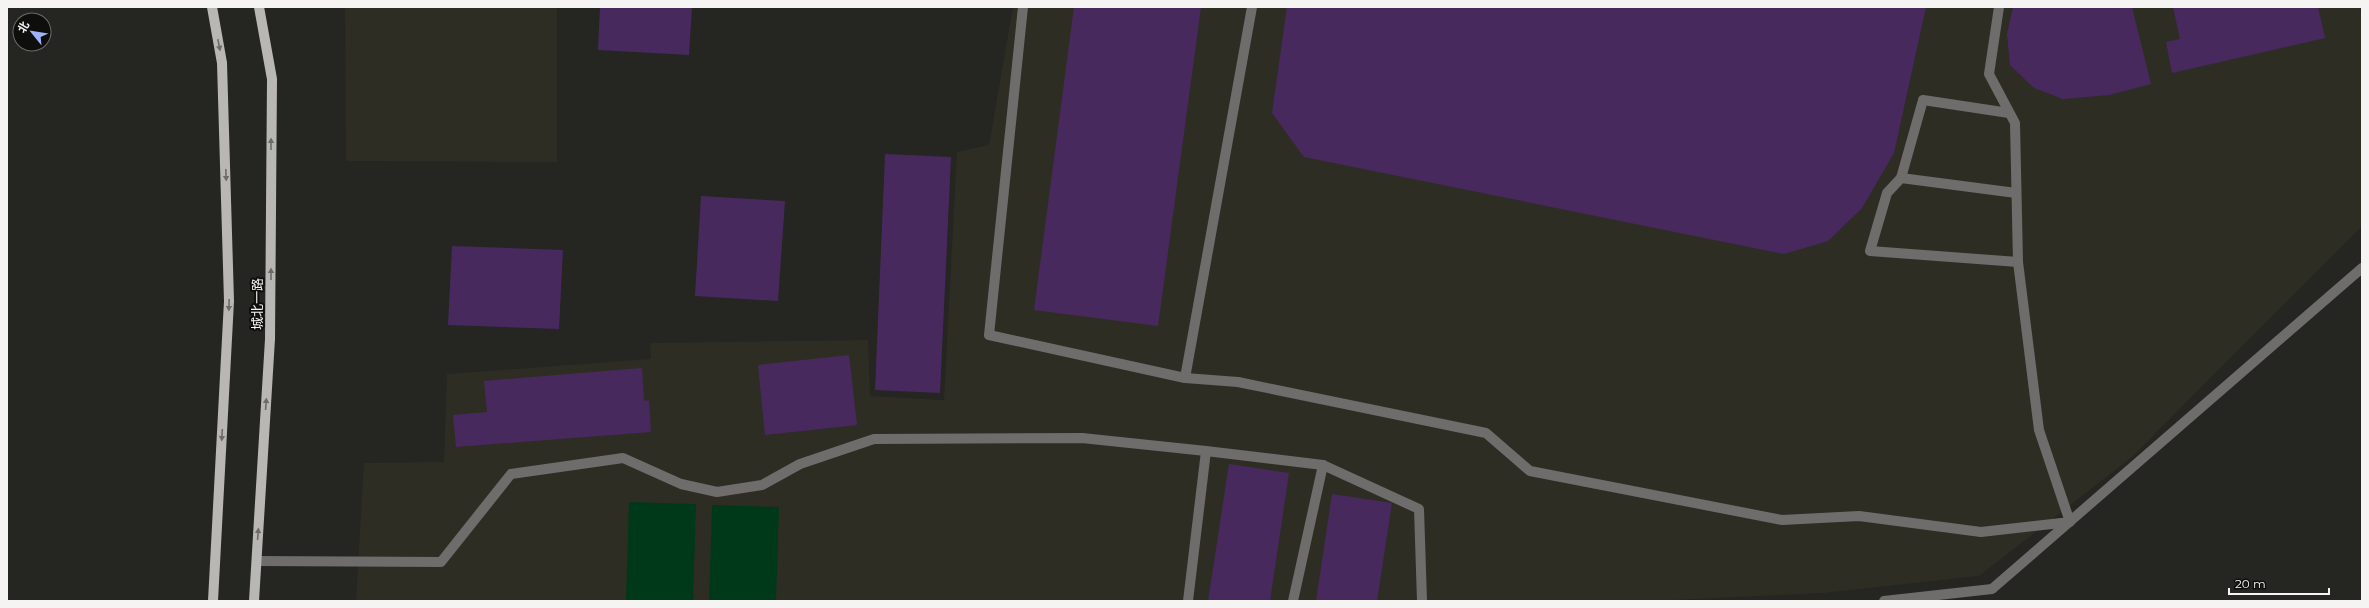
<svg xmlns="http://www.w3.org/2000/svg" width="2369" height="608" font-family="Montserrat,'Noto Sans SC',sans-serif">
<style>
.built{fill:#2e2d24}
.green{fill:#003919}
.building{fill:#48295e}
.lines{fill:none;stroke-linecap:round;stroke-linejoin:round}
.service{stroke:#6e6d6c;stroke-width:10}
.minor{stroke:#6e6d6c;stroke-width:10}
.primary{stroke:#b8b7b3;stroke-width:10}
.oneway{fill:#6c6b68}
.labels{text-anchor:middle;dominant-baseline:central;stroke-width:4;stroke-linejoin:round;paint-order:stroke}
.street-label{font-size:13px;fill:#f5f4f2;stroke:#0e0e0c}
</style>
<rect width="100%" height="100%" fill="#252522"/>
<g class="built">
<polygon points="345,7 557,7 557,162 346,161"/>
<polygon points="1013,7 2360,7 2362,21 2362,226 2132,457 1979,576 1823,593 1651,601 356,601 364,463 444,462 447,374 651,359 650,343 868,340 870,396 944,400 957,152 989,145"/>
</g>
<g class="green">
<polygon points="629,502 696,504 693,601 626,601"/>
<polygon points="712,505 779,507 776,601 709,601"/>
</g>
<g class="building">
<polygon points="600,7 692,7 689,55 598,50"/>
<polygon points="1074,7 1201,7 1158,326 1034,310"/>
<polygon points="1287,7 1926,7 1894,153 1862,208 1828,241 1784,254 1304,157 1272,113"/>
<polygon points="2013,7 2132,7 2151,84 2109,95 2063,99 2034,88 2010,65 2007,34"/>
<polygon points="2173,7 2318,7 2325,38 2172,73 2166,42 2180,39"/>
<polygon points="885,154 951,157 940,393 875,390"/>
<polygon points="701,196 785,201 778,301 695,296"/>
<polygon points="452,246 563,250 559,329 448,325"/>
<polygon points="849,355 857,425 765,435 758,365"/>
<polygon points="642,368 644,401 649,400 651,432 456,447 453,415 487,412 484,381"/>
<polygon points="1229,464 1289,473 1270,601 1208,601"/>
<polygon points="1332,494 1392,503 1377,601 1316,601"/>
</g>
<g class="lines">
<g class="service">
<polyline points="1023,7 989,335 1185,378"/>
<polyline points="1252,7 1185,378 1238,382 1486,433 1530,471 1782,520 1859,516 1981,532 2070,522 2039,430 2018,262 2015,123 1989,74 1999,7"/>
<polyline points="2009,113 1923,100 1901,178 1887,193 1870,251 2018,262"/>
<polyline points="1901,178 2016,193"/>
<polyline points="257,561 441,562 511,474 623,458 681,484 717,492 762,485 800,464 874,439 1082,438 1206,451"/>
<polyline points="1884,601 1992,589 2362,268"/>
</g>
<g class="minor">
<polyline points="1188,601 1206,451 1323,465 1419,509 1422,601"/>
<polyline points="1293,601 1323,465"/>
</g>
<g class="primary">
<polyline points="212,7 222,63 229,301 213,601"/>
<polyline points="254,601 270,339 272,79 259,7"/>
</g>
</g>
<defs><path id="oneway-solid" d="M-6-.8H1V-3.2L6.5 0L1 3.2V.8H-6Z"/></defs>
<g class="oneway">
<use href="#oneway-solid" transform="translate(219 45) rotate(79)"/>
<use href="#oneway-solid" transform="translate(271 144) rotate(-90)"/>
<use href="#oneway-solid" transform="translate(226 175) rotate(88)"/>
<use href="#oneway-solid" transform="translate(271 274) rotate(-90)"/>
<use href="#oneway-solid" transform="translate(229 305) rotate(92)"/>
<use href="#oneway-solid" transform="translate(266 404) rotate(-86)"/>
<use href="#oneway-solid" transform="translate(222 435) rotate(93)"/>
<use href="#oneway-solid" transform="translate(258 534) rotate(-86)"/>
</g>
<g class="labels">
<g class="street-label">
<text transform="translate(257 304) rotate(-90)">城北一路</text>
</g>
</g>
<rect width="2369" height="608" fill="none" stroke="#f5f4f2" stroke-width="16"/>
<g transform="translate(32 32) rotate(300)"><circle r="19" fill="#0e0e0c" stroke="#6a6a68"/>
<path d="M0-3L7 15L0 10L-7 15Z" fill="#9fb3fd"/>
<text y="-6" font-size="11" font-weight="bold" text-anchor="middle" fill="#f5f4f2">北</text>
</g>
<path d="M2229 588v6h100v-6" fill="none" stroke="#f5f4f2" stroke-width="2"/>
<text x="2235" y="588" font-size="12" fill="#f5f4f2" stroke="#0e0e0c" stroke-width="3" paint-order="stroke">20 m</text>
</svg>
